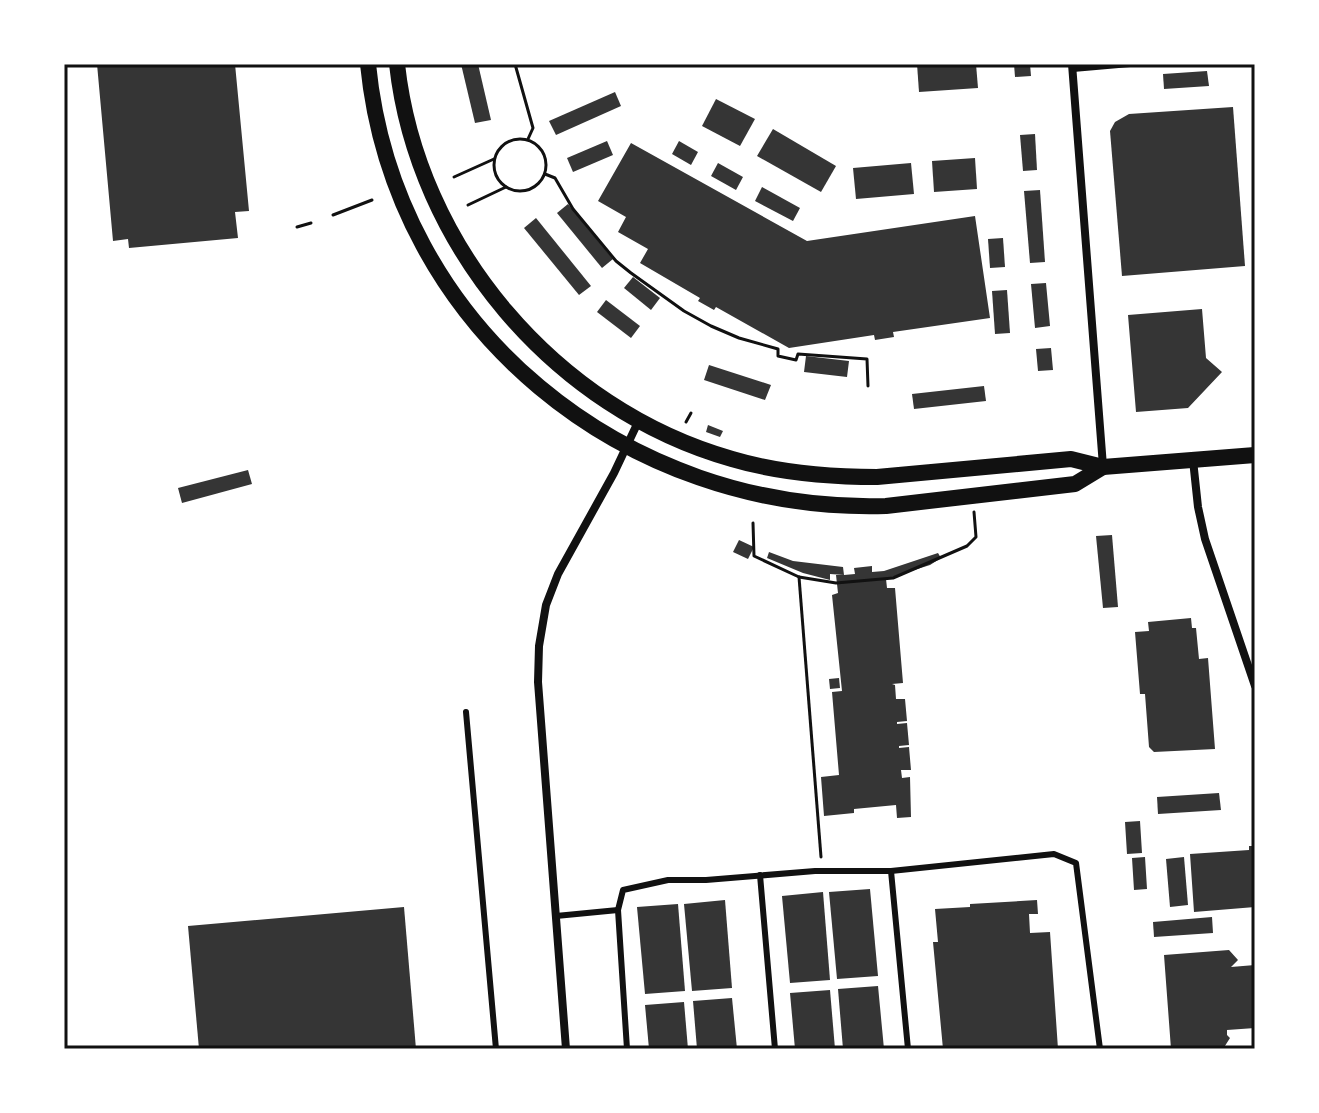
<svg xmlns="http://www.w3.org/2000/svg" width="1319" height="1113" font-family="'Source Serif 4',serif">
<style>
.building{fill:#353535}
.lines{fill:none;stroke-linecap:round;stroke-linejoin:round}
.path{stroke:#111;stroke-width:3}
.service{stroke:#111;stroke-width:6}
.minor{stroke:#111;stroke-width:8}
.secondary{stroke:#111;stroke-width:16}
.neatline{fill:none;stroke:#111;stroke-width:3}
</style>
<rect width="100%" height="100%" fill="#fff"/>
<g class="building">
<polygon points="97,64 235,64 249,211 235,212 238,238 129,248 128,239 113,241"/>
<polygon points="461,64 478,64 491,120 475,123"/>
<polygon points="917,64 976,64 978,88 919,92"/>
<polygon points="1014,64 1030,64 1031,76 1015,77"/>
<polygon points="1207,71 1209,86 1164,89 1163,74"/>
<polygon points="615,92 621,106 556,135 549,121"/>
<polygon points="716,99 755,119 740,146 702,126"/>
<polygon points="1233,107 1245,266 1122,276 1110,131 1115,122 1129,114"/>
<polygon points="773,129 836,166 821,192 757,156"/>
<polygon points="1035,134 1037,170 1023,171 1020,135"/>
<polygon points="607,141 613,155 573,172 567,158"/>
<polygon points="679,141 698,152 691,165 672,154"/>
<polygon points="631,143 807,241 975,216 990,318 893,332 894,337 875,340 874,335 789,348 716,307 714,310 698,301 700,298 640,263 648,249 618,232 626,217 598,201"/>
<polygon points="975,158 977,189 934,192 932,161"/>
<polygon points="718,163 743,177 736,190 711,176"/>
<polygon points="911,163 914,194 856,199 853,168"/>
<polygon points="762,187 800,208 793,221 755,201"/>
<polygon points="1040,190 1045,262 1030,263 1024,191"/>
<polygon points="568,204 613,259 602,268 557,213"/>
<polygon points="536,218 591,286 579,295 524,228"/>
<polygon points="1003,238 1005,267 990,268 988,239"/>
<polygon points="633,277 660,298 651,310 624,288"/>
<polygon points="1046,283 1050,326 1035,328 1031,284"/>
<polygon points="1007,290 1010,333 995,334 992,291"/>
<polygon points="606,300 640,326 631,338 597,312"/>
<polygon points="1202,309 1206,358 1222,372 1188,408 1136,412 1128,315"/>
<polygon points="1051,348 1053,370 1038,371 1036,349"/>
<polygon points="806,356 849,361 847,377 804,372"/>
<polygon points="709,365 771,385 765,400 704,380"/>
<polygon points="984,386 986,401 914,409 912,394"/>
<polygon points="708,425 723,431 720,437 706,432"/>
<polygon points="248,470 252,484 182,503 178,488"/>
<polygon points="1112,535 1118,607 1103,608 1096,536"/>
<polygon points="739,540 754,547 748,559 733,552"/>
<polygon points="769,552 793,561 843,567 844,575 855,574 854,568 872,566 872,572 884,571 938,553 941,558 930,565 886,579 887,588 895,588 903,683 892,684 895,685 896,699 905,699 907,721 897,722 897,724 907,723 909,745 899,746 899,748 909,747 911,770 901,770 902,778 910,777 911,817 897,818 896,805 854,809 854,813 824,816 821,777 839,775 832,692 842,691 832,595 838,593 836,575 844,575 830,574 830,580 803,573 767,558"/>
<polygon points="1191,618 1192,628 1196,628 1199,659 1208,658 1215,749 1154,752 1149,747 1145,694 1140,694 1135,632 1149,631 1148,622"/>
<polygon points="839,678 840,688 830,689 829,679"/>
<polygon points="1219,793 1221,810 1158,814 1157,797"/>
<polygon points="1140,821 1142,853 1127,854 1125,822"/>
<polygon points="1249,846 1255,846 1255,907 1194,912 1190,854 1249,850"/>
<polygon points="1145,857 1147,889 1134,890 1132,858"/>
<polygon points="1184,857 1188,905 1170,907 1166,859"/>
<polygon points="870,889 878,976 837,979 829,892"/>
<polygon points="823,892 830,980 790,983 782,896"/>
<polygon points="725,900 732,988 692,991 684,904"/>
<polygon points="1037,900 1038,914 1029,914 1030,933 1050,932 1058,1049 943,1049 933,942 938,942 935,909 970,907 970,904"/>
<polygon points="678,904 685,991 645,994 637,907"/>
<polygon points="404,907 416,1049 199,1049 188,926"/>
<polygon points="1212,917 1213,933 1154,937 1153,922"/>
<polygon points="1229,950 1238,960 1231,967 1255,965 1255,1028 1227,1030 1227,1035 1230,1038 1223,1049 1220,1046 1171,1049 1164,955"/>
<polygon points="878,986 884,1049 843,1049 838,989"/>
<polygon points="830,990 835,1049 795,1049 790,993"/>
<polygon points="732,998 737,1049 697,1049 693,1001"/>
<polygon points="684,1002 688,1049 649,1049 645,1005"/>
</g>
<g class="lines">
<g class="path">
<polyline points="515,64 533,128 528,139"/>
<circle cx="520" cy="165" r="26"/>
<polyline points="545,174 555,178 573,209 616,261 631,273 684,311 711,326 739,338 778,349 778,356 796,360 798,354 867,359 868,386"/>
<polyline points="454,177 494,159"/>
<polyline points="468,205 506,187"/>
<polyline points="333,215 372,200"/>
<polyline points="297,227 311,223"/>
<polyline points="686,422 691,413"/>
<polyline points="753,523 754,556 799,577 836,583 893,578 967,546 976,537 974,512"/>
<polyline points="799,577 821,857"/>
</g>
<g class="service">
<polyline points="1073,69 1130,64"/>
<polyline points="466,712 496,1049"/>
<polyline points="891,871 908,1049"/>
<polyline points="760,875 775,1049"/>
<polyline points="556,916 618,910"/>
<polyline points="627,1049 618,910 623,890 668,880 706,880 815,871 891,871 1054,854 1076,863 1100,1049"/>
</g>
<g class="minor">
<polyline points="1072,64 1103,466"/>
<polyline points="1193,460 1198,507 1205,539 1255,686"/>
<polyline points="566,1049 538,682 539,646 546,605 558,574 614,473 639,420"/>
</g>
<g class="secondary">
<path d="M368,64c26,264 258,450 518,442l189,-22 28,-17"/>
<path d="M397,64c20,182 158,345 335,395 47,14 96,18 145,18l194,-18 32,8 152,-12"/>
</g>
</g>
<rect width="1319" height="1113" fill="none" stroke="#ffffff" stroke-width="132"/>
<rect x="66" y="66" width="1187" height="981" class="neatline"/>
</svg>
